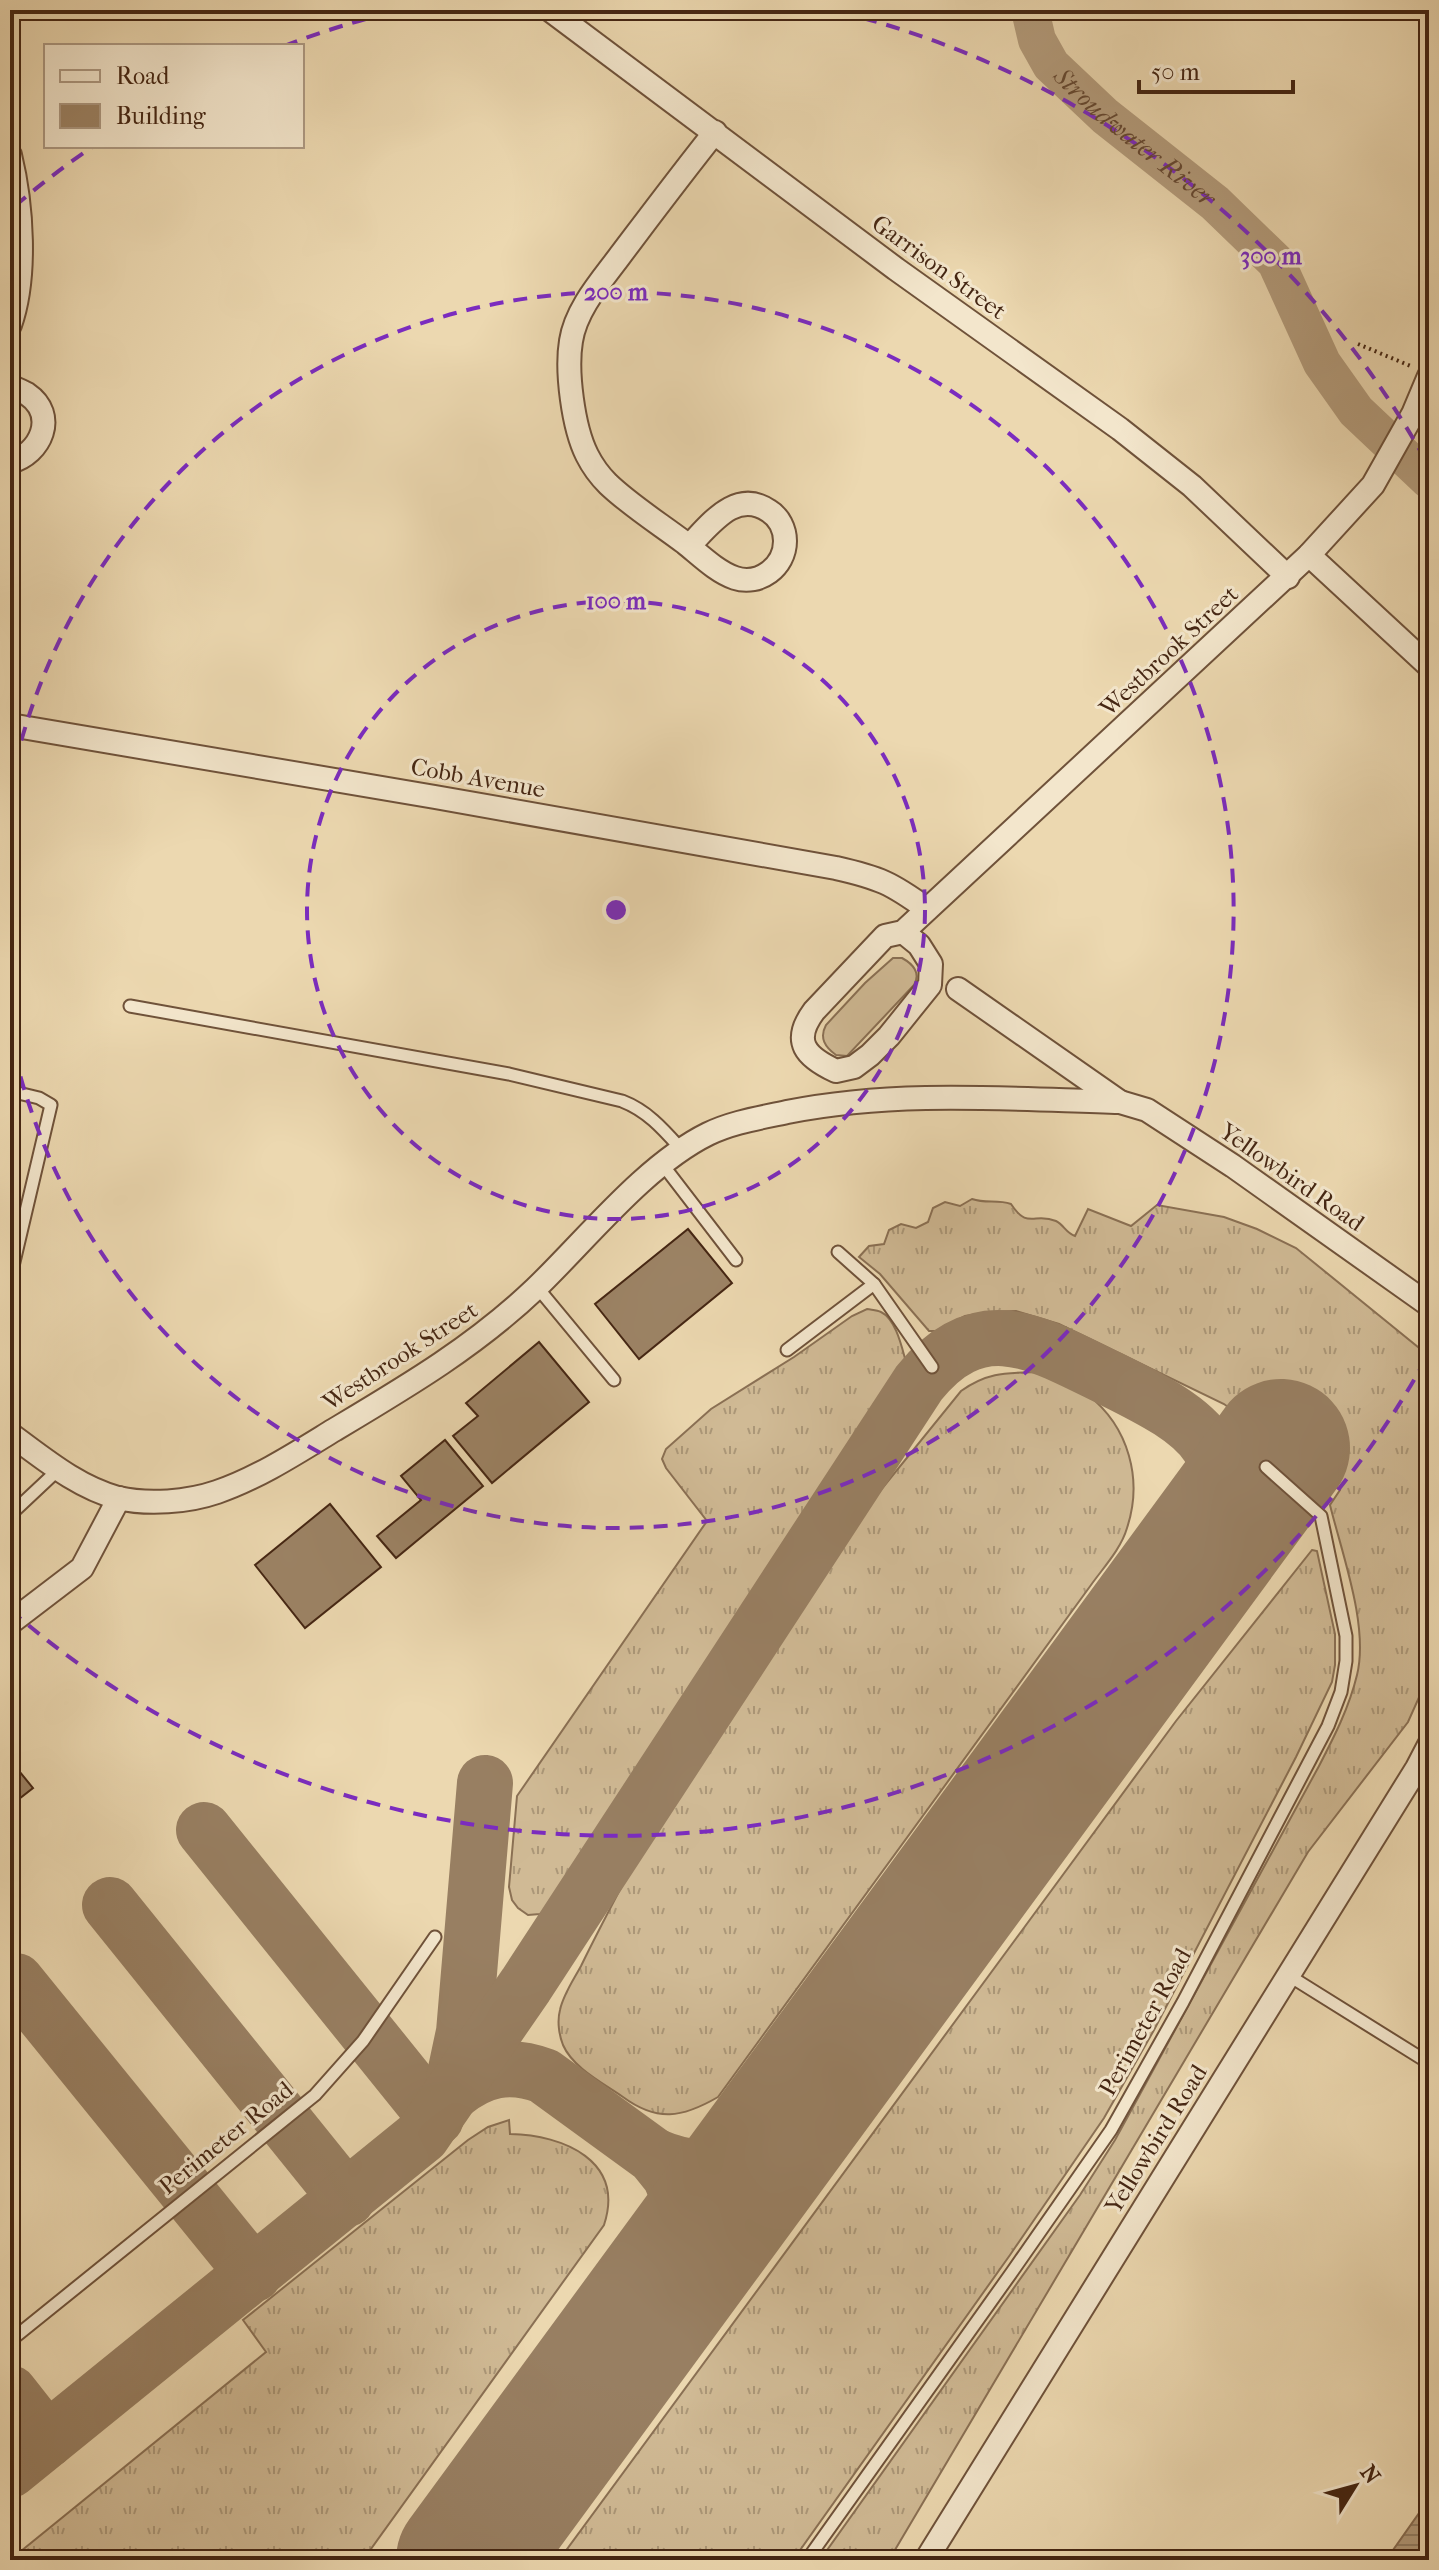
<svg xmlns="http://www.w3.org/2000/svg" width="1439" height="2570" font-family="'IM FELL French Canon',serif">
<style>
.grass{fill:url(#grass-tufts);stroke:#8a7054;stroke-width:2}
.park{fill:#d0ba95;stroke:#8a7054;stroke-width:2}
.water{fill:url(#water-rules);stroke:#876c51;stroke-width:2}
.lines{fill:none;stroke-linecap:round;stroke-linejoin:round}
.river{stroke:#b39b7b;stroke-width:38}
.taxiway{stroke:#987f62;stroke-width:56}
.runway{stroke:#987f62;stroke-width:138}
.building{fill:#9c8365;stroke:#452613;stroke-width:2}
.lane-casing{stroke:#6f523a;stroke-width:15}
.street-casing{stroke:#6f523a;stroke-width:26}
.path{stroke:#452613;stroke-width:4;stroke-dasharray:2 4;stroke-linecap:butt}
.lane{stroke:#f3e6cc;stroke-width:11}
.street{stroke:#f3e6cc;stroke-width:22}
.ring{fill:none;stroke:#7b2cbf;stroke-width:4;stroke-dasharray:14 10}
.labels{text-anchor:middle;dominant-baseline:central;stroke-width:6;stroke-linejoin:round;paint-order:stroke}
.street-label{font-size:24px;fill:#452613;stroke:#f3e6cc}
.water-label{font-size:26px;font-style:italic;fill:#664932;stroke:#f3e6cc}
.centre{fill:#7b2cbf;stroke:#f3e6cc;stroke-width:4}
.ring-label{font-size:24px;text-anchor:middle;font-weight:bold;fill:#7b2cbf;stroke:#f3e6cc;stroke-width:6;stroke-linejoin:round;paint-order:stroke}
</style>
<defs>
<pattern id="grass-tufts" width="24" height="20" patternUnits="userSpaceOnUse" patternTransform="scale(2)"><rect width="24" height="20" fill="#d0ba95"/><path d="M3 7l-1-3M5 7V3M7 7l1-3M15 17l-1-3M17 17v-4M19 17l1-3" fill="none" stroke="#ab9778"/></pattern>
<pattern id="water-rules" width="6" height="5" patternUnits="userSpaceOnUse" patternTransform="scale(2)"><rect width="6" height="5" fill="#b39b7b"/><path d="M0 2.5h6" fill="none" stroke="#937e64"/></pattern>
</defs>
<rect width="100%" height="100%" fill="#ecd8b0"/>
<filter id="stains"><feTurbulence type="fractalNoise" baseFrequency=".0025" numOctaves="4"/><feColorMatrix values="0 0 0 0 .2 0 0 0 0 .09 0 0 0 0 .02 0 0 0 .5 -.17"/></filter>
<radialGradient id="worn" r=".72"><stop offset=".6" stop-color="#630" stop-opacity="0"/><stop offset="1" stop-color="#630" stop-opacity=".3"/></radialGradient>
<g class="grass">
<path d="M972,1199c14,5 25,0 39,5 17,26 23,8 45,17 8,4 10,12 19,15l13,-27 43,17 26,-21 67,12 33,12 39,19 133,108v319l-21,47 -100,130 -419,708h-69l260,-365 35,-55 204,-374c15,-29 30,-58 38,-91 12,-49 -15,-121 -27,-170l10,-15 -116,-86 -165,-80 -43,-13 -27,1 -24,4 -29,15h-7l-49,-57 -21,-17 10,-11 15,-2 5,-14 12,-6 15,4 12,-6 5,-14 12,-6 15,4z"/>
<path d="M867,1309c5,1 10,1 14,3 15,7 21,36 25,50l-348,534 -8,11 -10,7 -12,1 -10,-7 -6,-8 -3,-13 8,-91 190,-275 -41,-53 -4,-9 4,-10 45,-40 83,-52 58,-41z"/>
<path d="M1038,1372c16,6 36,12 50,23 41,32 55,85 39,133 -6,21 -24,40 -36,57l-373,512c-36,21 -61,25 -95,0 -20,-14 -50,-29 -60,-52 -4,-10 -6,-24 -3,-35 3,-15 14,-31 21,-44 17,-35 35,-69 53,-103l233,-356 94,-116c27,-19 45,-18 77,-19z"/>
<polygon points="1312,1550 1317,1551 1335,1634 1335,1665 1332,1682 1296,1757 1154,2030 1104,2118 1010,2255 793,2560 559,2560 1176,1721"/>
<path d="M509,2120l1,14c54,1 115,27 94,91l-241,335h-353l256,-208 -23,-32 225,-180 20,-13z"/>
</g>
<path class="park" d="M893,958h9c11,6 19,15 12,27l-67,71 -11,-1c-11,-8 -17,-17 -10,-30l39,-42z"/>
<polygon class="water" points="1429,2499 1429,2560 1386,2560"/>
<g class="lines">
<path class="river" id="s1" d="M1030,10l7,30 14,25 54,51 110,87 61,59 46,101 34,48 73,69"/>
<g class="taxiway">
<polyline points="204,1830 436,2118"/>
<polyline points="110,1905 347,2199"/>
<polyline points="16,1981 254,2274"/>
<polyline points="454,2079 464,2032 485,1783"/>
<path d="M453,2092c29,-23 56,-29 91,-16l110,80 16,20 10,24 3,25 -3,27 -10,28"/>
<path d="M654,2156c55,24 86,8 128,-28"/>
<polyline points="10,2393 47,2440"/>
<path d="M10,2470l412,-334 104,-151 393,-602c62,-77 120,-39 192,-4 89,44 141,74 87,181"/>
</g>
<polyline class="runway" points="465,2560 1281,1448"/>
</g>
<g class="building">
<polygon points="688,1229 732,1283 639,1359 595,1304"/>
<polygon points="539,1342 589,1402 492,1483 453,1436 478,1416 466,1403"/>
<polygon points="445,1440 483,1486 396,1558 377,1536 421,1500 401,1476"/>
<polygon points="10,1481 20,1492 10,1501"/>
<polygon points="330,1504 381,1567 305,1628 255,1565"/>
<polygon points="10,1760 33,1788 10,1806"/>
</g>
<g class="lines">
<g class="lane-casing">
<g id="lane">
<path d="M130,1006l379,68 113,27c26,10 42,29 60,49"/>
<polyline points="10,1091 39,1098 51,1105 10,1279"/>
<polyline points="663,1165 736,1260"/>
<polyline points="838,1252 874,1284 932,1367"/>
<polyline points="537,1287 614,1380"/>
<polyline points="787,1350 874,1284"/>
<polyline points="10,1515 59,1469"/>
<polyline points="1288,1975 1429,2063"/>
<polyline points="10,2341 315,2095 363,2041 435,1937"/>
<polyline points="807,2560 1012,2272 1111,2130 1183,2002 1328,1726 1341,1692 1346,1661 1346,1636 1321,1516 1266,1467"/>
</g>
</g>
<g class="street-casing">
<g id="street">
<polyline points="550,10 896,269 1120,429 1192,486 1288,577"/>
<path d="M10,155c12,49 17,122 0,170"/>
<path d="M10,386c6,3 12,5 17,8 31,21 14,60 -17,68"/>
<path d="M689,546c21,-21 47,-58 80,-35 10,6 16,18 16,30 0,26 -26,45 -50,37 -18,-6 -35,-23 -50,-35 -25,-19 -54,-37 -77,-59 -8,-8 -16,-19 -21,-29 -14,-28 -21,-84 -16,-114 5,-33 32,-62 51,-88 31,-41 61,-81 93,-121"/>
<polyline points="1309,555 1429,666"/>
<path d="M10,725l425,72 401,71c44,10 55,15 91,41"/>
<path d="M903,932l16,13 12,19 -1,21 -41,51 -19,19 -16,12 -18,4c-30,-14 -45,-29 -22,-60l71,-75 18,-4 406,-377 64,-70 40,-71 16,-38"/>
<polyline points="958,989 1120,1102"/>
<path d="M10,1434c33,24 67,53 108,64 30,7 70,4 99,-6 41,-14 81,-40 117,-62 72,-43 140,-83 201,-141 51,-49 110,-124 173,-155 25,-12 52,-16 79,-22 110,-22 221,-13 333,-10l27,8 86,56 196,139"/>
<polyline points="10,1623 82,1568 119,1498"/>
<polyline points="926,2560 1417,1768 1429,1745"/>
</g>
</g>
<polyline class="path" points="1358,344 1413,367"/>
<use href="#lane" class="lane"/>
<use href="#street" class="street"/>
</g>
<g class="ring">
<circle cx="616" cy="910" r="309"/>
<path d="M10 787A618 618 0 1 1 10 1033"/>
<path d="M1426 1359A926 926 0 0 1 15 1614M15 206A926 926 0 0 1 92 147M284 46A926 926 0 0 1 392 12M840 12A926 926 0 0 1 1426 461"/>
</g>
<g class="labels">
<g class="street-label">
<text transform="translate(939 267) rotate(36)">Garrison Street</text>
<text transform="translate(1169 651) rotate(-43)">Westbrook Street</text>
<text transform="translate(478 778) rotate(10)">Cobb Avenue</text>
<text transform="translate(1292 1177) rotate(35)">Yellowbird Road</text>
<text transform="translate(400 1356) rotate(-33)">Westbrook Street</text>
<text transform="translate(1145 2022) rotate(-61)">Perimeter Road</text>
<text transform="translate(226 2138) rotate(-39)">Perimeter Road</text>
<text transform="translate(1156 2139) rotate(-58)">Yellowbird Road</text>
</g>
<g class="water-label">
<text stroke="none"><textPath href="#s1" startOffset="170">Stroudwater River</textPath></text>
</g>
</g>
<circle cx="616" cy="910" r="12" class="centre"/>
<g class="ring-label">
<text x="1271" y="264">300 m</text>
<text x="616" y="300">200 m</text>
<text x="616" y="609">100 m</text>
</g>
<rect width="1439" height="2570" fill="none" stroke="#ecd8b0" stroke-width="40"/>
<rect x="12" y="12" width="1415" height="2546" fill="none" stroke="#452613" stroke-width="4"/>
<rect x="20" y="20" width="1399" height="2530" fill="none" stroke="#452613" stroke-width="2"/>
<rect x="44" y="44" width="260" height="104" fill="#f3e6cc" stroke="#ad9982" stroke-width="2"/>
<rect x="60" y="70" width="40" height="12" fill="#f3e6cc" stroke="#ad9982" stroke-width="2"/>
<text x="116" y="84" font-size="24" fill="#452613">Road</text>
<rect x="60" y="104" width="40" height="24" fill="#9c8365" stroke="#ad9982" stroke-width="2"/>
<text x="116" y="124" font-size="24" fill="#452613">Building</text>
<g transform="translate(1355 2486) rotate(53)" stroke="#f3e6cc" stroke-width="6" paint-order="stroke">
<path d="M0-6L14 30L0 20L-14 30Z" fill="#452613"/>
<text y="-12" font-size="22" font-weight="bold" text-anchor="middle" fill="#452613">N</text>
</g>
<path d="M1139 80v12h154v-12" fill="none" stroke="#452613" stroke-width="4"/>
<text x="1151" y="80" font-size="24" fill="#452613" stroke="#f3e6cc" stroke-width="6" paint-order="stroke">50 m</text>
<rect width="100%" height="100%" filter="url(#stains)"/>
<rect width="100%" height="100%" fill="url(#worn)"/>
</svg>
